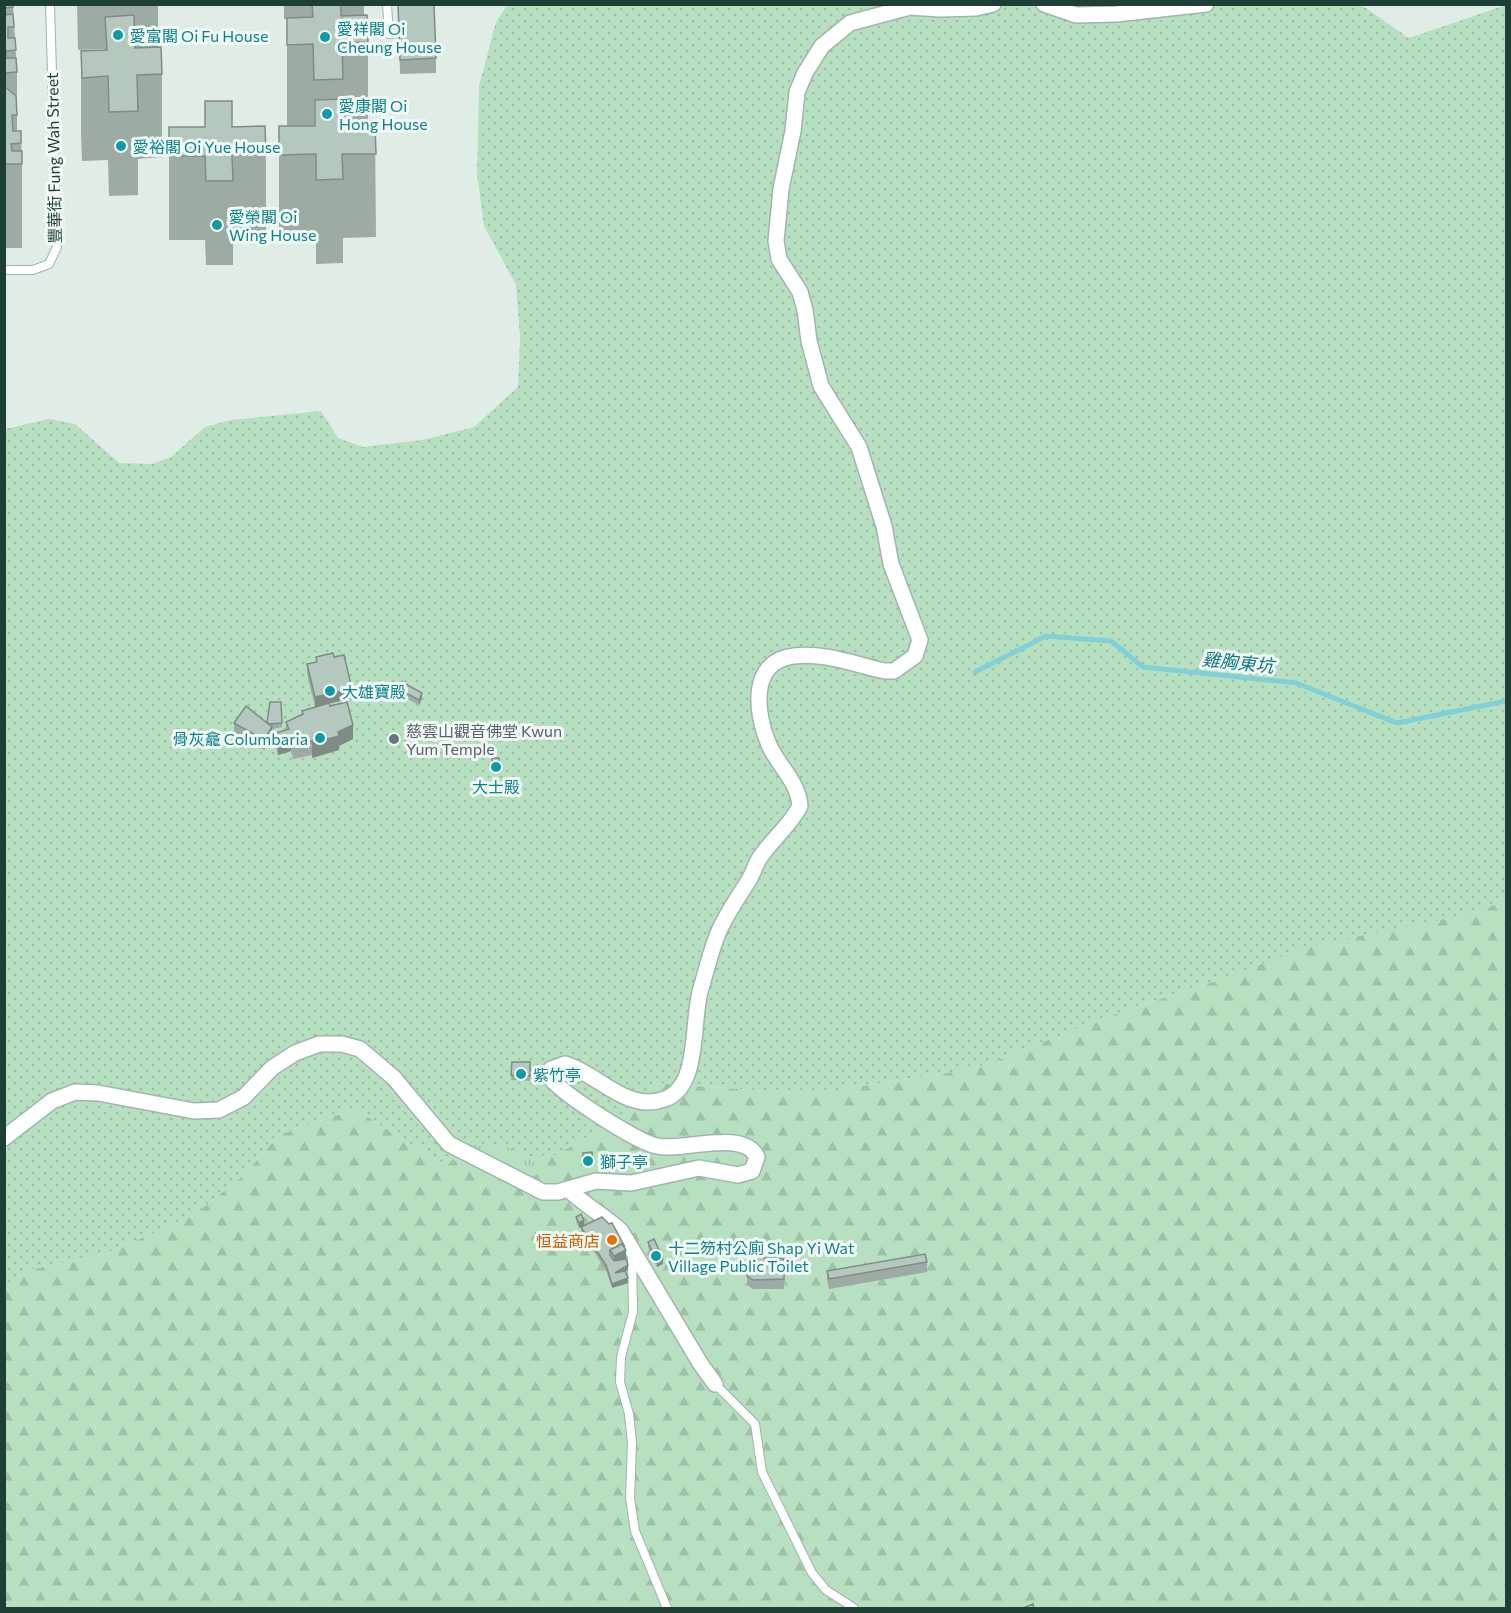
<svg xmlns="http://www.w3.org/2000/svg" width="1511" height="1613" font-family="Commissioner,'Noto Sans TC',sans-serif">
<style>
.grass{fill:url(#grass-dots)}
.forest{fill:url(#forest-firs)}
.park{fill:url(#park-tufts)}
.lines{fill:none;stroke-linecap:round;stroke-linejoin:round}
.stream{stroke:#81d0d8;stroke-width:5}
.service-casing{stroke:#a2b5ad;stroke-width:10}
.minor-casing{stroke:#a2b5ad;stroke-width:18}
.service{stroke:#fff;stroke-width:8}
.minor{stroke:#fff;stroke-width:15}
.wall{fill:#9caca4}
.shaded-wall{fill:#7f8c86}
.building{fill:#b5c8bf;stroke:#7f8c86;stroke-width:1.5}
.culture-dot{fill:#0f9aa8;stroke:#f1f9f4;stroke-width:2}
.worship-dot{fill:#6b7280;stroke:#f1f9f4;stroke-width:2}
.food-dot{fill:#e8710a;stroke:#f1f9f4;stroke-width:2}
.labels{text-anchor:middle;dominant-baseline:central;stroke-width:6;stroke-linejoin:round;paint-order:stroke}
.culture-label{font-size:16px;fill:#0d838f;stroke:#f1f9f4;text-anchor:start}
.street-label{font-size:16px;fill:#1e3f34;stroke:#f1f9f4}
.worship-label{font-size:16px;fill:#5b616d;stroke:#f1f9f4;text-anchor:start}
.food-label{font-size:16px;fill:#c56008;stroke:#f1f9f4;text-anchor:end}
.water-label{font-size:18px;font-style:italic;fill:#127682;stroke:#f1f9f4}
</style>
<defs>
<pattern id="grass-dots" width="8" height="8" patternUnits="userSpaceOnUse" patternTransform="scale(1.5)"><rect width="8" height="8" fill="#b6e0bf"/><path d="M2 2h.1M6 6h.1" fill="none" stroke="#9cc1a5" stroke-width="1.8" stroke-linecap="round"/></pattern>
<pattern id="forest-firs" width="22" height="20" patternUnits="userSpaceOnUse" patternTransform="scale(1.5)"><rect width="22" height="20" fill="#b6e0bf"/><path d="M5 1l3.5 6h-7zM16 11l3.5 6h-7z" fill="#9cc1a5"/></pattern>
<pattern id="park-tufts" width="24" height="20" patternUnits="userSpaceOnUse" patternTransform="scale(1.5)"><rect width="24" height="20" fill="#b6e0bf"/><path d="M3 7l-1-3M5 7V3M7 7l1-3M15 17l-1-3M17 17v-4M19 17l1-3" fill="none" stroke="#9cc1a5"/></pattern>
</defs>
<rect width="100%" height="100%" fill="#e0ede6"/>
<polygon class="grass" points="1360,4 1409,38 1506,5 1506,901 1470,914 1216,981 1124,1011 973,1069 811,1094 653,1083 628,1114 556,1155 439,1162 355,1109 279,1135 244,1175 193,1216 105,1254 29,1270 5,1292 5,429 49,419 75,424 119,463 152,464 171,457 205,427 231,420 321,411 338,438 363,447 422,440 474,427 518,387 520,338 516,285 484,226 477,174 479,86 496,22 507,5"/>
<polygon class="forest" points="1506,901 1506,1608 5,1608 5,1292 29,1270 105,1254 193,1216 244,1175 279,1135 355,1109 439,1162 556,1155 628,1114 653,1083 811,1094 973,1069 1124,1011 1216,981 1310,946 1470,914"/>
<path class="park" d="M465,1140l22,9 1,-6c22,5 39,8 53,28l-6,5 -76,-33z"/>
<g class="lines">
<polyline class="stream" points="975,672 1046,636 1111,641 1143,667 1296,683 1397,723 1506,701"/>
<g class="service-casing">
<g id="service">
<polyline points="387,4 389,34 399,33"/>
<polyline points="4,270 33,270 49,264 57,247 50,4"/>
<polyline points="632,1255 633,1312 621,1357 620,1382 629,1414 632,1443 630,1498 635,1531 667,1608"/>
<polyline points="715,1384 755,1424 762,1472 812,1573 826,1590 854,1608"/>
</g>
</g>
<g class="minor-casing">
<g id="minor">
<polyline points="1044,4 1076,15 1116,14 1206,4"/>
<path d="M4,1138l48,-37 23,-9 23,1 96,18 25,-1 25,-13 28,-29 23,-15 24,-9h23l18,5 34,29 55,66 94,48h15l38,-11 35,2 68,-15 39,7 14,-4 5,-14c-14,-29 -74,-5 -100,-11 -20,-4 -97,-53 -108,-70l2,-7 14,-5c34,10 61,49 100,35 36,-13 26,-80 36,-111 6,-19 10,-39 18,-57 8,-18 20,-35 30,-51 4,-7 6,-14 10,-21 12,-19 31,-33 41,-53 -2,-25 -21,-39 -31,-61 -13,-30 -21,-84 25,-89 30,-4 62,9 91,15h9l21,-15 5,-16 -29,-76 -7,-38 -25,-79 -38,-61 -12,-45 -4,-31 -5,-18 -21,-33 -3,-18 5,-52 12,-58 4,-39 8,-19 17,-27 28,-23 60,-16 30,2 36,-1 17,-4"/>
<path d="M568,1189c16,16 36,26 53,42l79,132 15,21"/>
</g>
</g>
<use href="#service" class="service"/>
<use href="#minor" class="minor"/>
</g>
<g class="wall">
<polygon points="4,4 13,4 17,72 17,131 21,131 22,164 22,248 4,248"/>
<polygon points="77,4 158,4 158,47 162,74 162,157 138,159 138,195 109,196 108,160 82,161 81,135 81,51 104,50 104,49 78,50"/>
<polygon points="284,4 364,4 364,15 368,42 368,125 375,125 376,237 343,238 343,263 316,264 316,238 279,238 279,126 287,126 287,19 284,19"/>
<polygon points="398,4 436,58 436,73 400,74"/>
<polygon points="169,127 232,127 266,155 266,239 233,239 233,265 206,265 205,240 169,240"/>
<polygon points="316,657 334,657 352,698 329,704 353,739 339,746 339,750 312,758 312,755 293,759 291,751 278,755 276,747 276,733 286,730 286,722 302,714 302,711 315,707 307,674 307,664 316,662"/>
<polygon points="398,689 422,698 419,705 398,694"/>
<polygon points="281,702 282,727 272,729 272,736 264,750 234,732 234,723 267,722"/>
<polygon points="492,758 499,766 499,771 493,772"/>
<polygon points="512,1062 530,1062 530,1081 511,1080"/>
<polygon points="583,1153 593,1165 587,1168 583,1166"/>
<polygon points="576,1217 584,1225 626,1259 628,1270 625,1271 628,1283 612,1288 606,1270 581,1232 581,1227 579,1228 576,1221"/>
<polygon points="648,1242 663,1264 657,1267 648,1247"/>
<polygon points="750,1256 764,1258 784,1259 784,1289 753,1289 747,1285 748,1265 750,1264"/>
<polygon points="927,1262 927,1272 829,1289 827,1280 827,1271"/>
</g>
<g class="shaded-wall">
<polygon points="352,689 352,698 315,707 315,697"/>
<polygon points="422,693 422,698 419,705 419,700"/>
<polygon points="353,725 353,739 339,746 339,750 312,758 312,743"/>
<polygon points="272,727 272,736 264,750 264,740"/>
<polygon points="291,737 291,751 278,755 278,741"/>
<polygon points="593,1160 593,1165 587,1168 587,1163"/>
<polygon points="584,1220 584,1225 579,1228 579,1223"/>
<polygon points="626,1250 626,1260 614,1266 614,1256"/>
<polygon points="663,1259 663,1264 657,1267 657,1262"/>
<polygon points="628,1265 628,1270 615,1278 615,1273"/>
<polygon points="628,1278 628,1283 612,1288 612,1284"/>
</g>
<g class="building">
<polygon points="4,4 13,4 13,7 4,8"/>
<polygon points="312,4 341,4 341,16 367,15 368,42 342,43 343,79 314,80 313,44 287,45 287,18 313,17"/>
<polygon points="398,4 434,4 436,58 400,60"/>
<polygon points="13,14 14,27 8,27 8,38 15,38 16,50 6,51 6,58 16,58 17,72 6,73 4,82 4,15"/>
<polygon points="134,15 135,48 161,47 162,74 137,75 138,111 109,112 108,76 82,78 81,51 107,50 105,17"/>
<polygon points="4,86 16,96 17,115 12,115 13,131 21,131 21,143 11,144 12,151 22,151 22,164 4,164"/>
<polygon points="342,99 342,125 375,125 376,154 342,154 343,179 316,180 316,154 279,155 279,126 315,126 315,100"/>
<polygon points="205,101 232,101 232,127 265,126 266,155 232,155 233,181 206,181 205,156 169,156 169,127 205,127"/>
<polygon points="333,653 334,657 344,655 352,689 315,697 307,664 317,662 316,657"/>
<polygon points="402,682 422,693 419,700 398,689"/>
<polygon points="270,702 281,702 282,723 269,724 267,722"/>
<polygon points="347,702 353,725 338,732 339,736 312,743 312,741 293,744 291,737 278,741 276,733 289,729 286,722 303,714 302,711 329,703 330,706"/>
<polygon points="246,706 272,727 264,740 234,723"/>
<polygon points="492,758 499,758 499,766 493,767"/>
<polygon points="512,1062 530,1062 530,1076 511,1075"/>
<polygon points="592,1152 593,1160 587,1163 583,1161 583,1153"/>
<polygon points="581,1214 584,1220 579,1223 576,1217"/>
<polygon points="602,1217 609,1224 612,1223 625,1247 622,1244 610,1250 610,1255 614,1261 626,1259 628,1265 615,1273 625,1271 628,1278 612,1284 606,1265 581,1227"/>
<polygon points="654,1239 663,1259 657,1262 648,1242"/>
<polygon points="622,1244 626,1250 614,1256 610,1250"/>
<polygon points="763,1252 764,1258 784,1259 784,1279 753,1280 747,1276 748,1265 752,1263 750,1256"/>
<polygon points="925,1254 927,1262 829,1279 827,1271"/>
<polygon points="1033,1604 1034,1608 1023,1608"/>
</g>
<g class="culture-dot">
<circle cx="118" cy="35" r="6"/>
<circle cx="325" cy="37" r="6"/>
<circle cx="327" cy="114" r="6"/>
<circle cx="121" cy="146" r="6"/>
<circle cx="217" cy="225" r="6"/>
<circle cx="330" cy="691" r="6"/>
<circle cx="320" cy="738" r="6"/>
<circle cx="496" cy="767" r="6"/>
<circle cx="521" cy="1074" r="6"/>
<circle cx="588" cy="1161" r="6"/>
<circle cx="656" cy="1256" r="6"/>
</g>
<circle class="worship-dot" cx="394" cy="739" r="6"/>
<circle class="food-dot" cx="612" cy="1240" r="6"/>
<g class="labels">
<g class="culture-label">
<text x="337" y="28">愛祥閣 Oi<tspan x="337" dy="18">Cheung House</tspan></text>
<text x="130" y="35">愛富閣 Oi Fu House</text>
<text x="339" y="105">愛康閣 Oi<tspan x="339" dy="18">Hong House</tspan></text>
<text x="133" y="146">愛裕閣 Oi Yue House</text>
<text x="229" y="216">愛榮閣 Oi<tspan x="229" dy="18">Wing House</tspan></text>
<text x="342" y="691">大雄寶殿</text>
<text x="308" y="738" text-anchor="end">骨灰龕 Columbaria</text>
<text x="496" y="786" text-anchor="middle">大士殿</text>
<text x="533" y="1074">紫竹亭</text>
<text x="600" y="1161">獅子亭</text>
<text x="668" y="1247">十二笏村公廁 Shap Yi Wat<tspan x="668" dy="18">Village Public Toilet</tspan></text>
</g>
<g class="street-label">
<text transform="translate(53 158) rotate(-91)">豐華街 Fung Wah Street</text>
</g>
<g class="worship-label">
<text x="406" y="730">慈雲山觀音佛堂 Kwun<tspan x="406" dy="18">Yum Temple</tspan></text>
</g>
<g class="food-label">
<text x="600" y="1240">恒益商店</text>
</g>
<g class="water-label">
<text transform="translate(1238 662) rotate(6)">雞胸東坑</text>
</g>
</g>
<rect width="1511" height="1613" fill="none" stroke="#1e3f34" stroke-width="12"/>
</svg>
